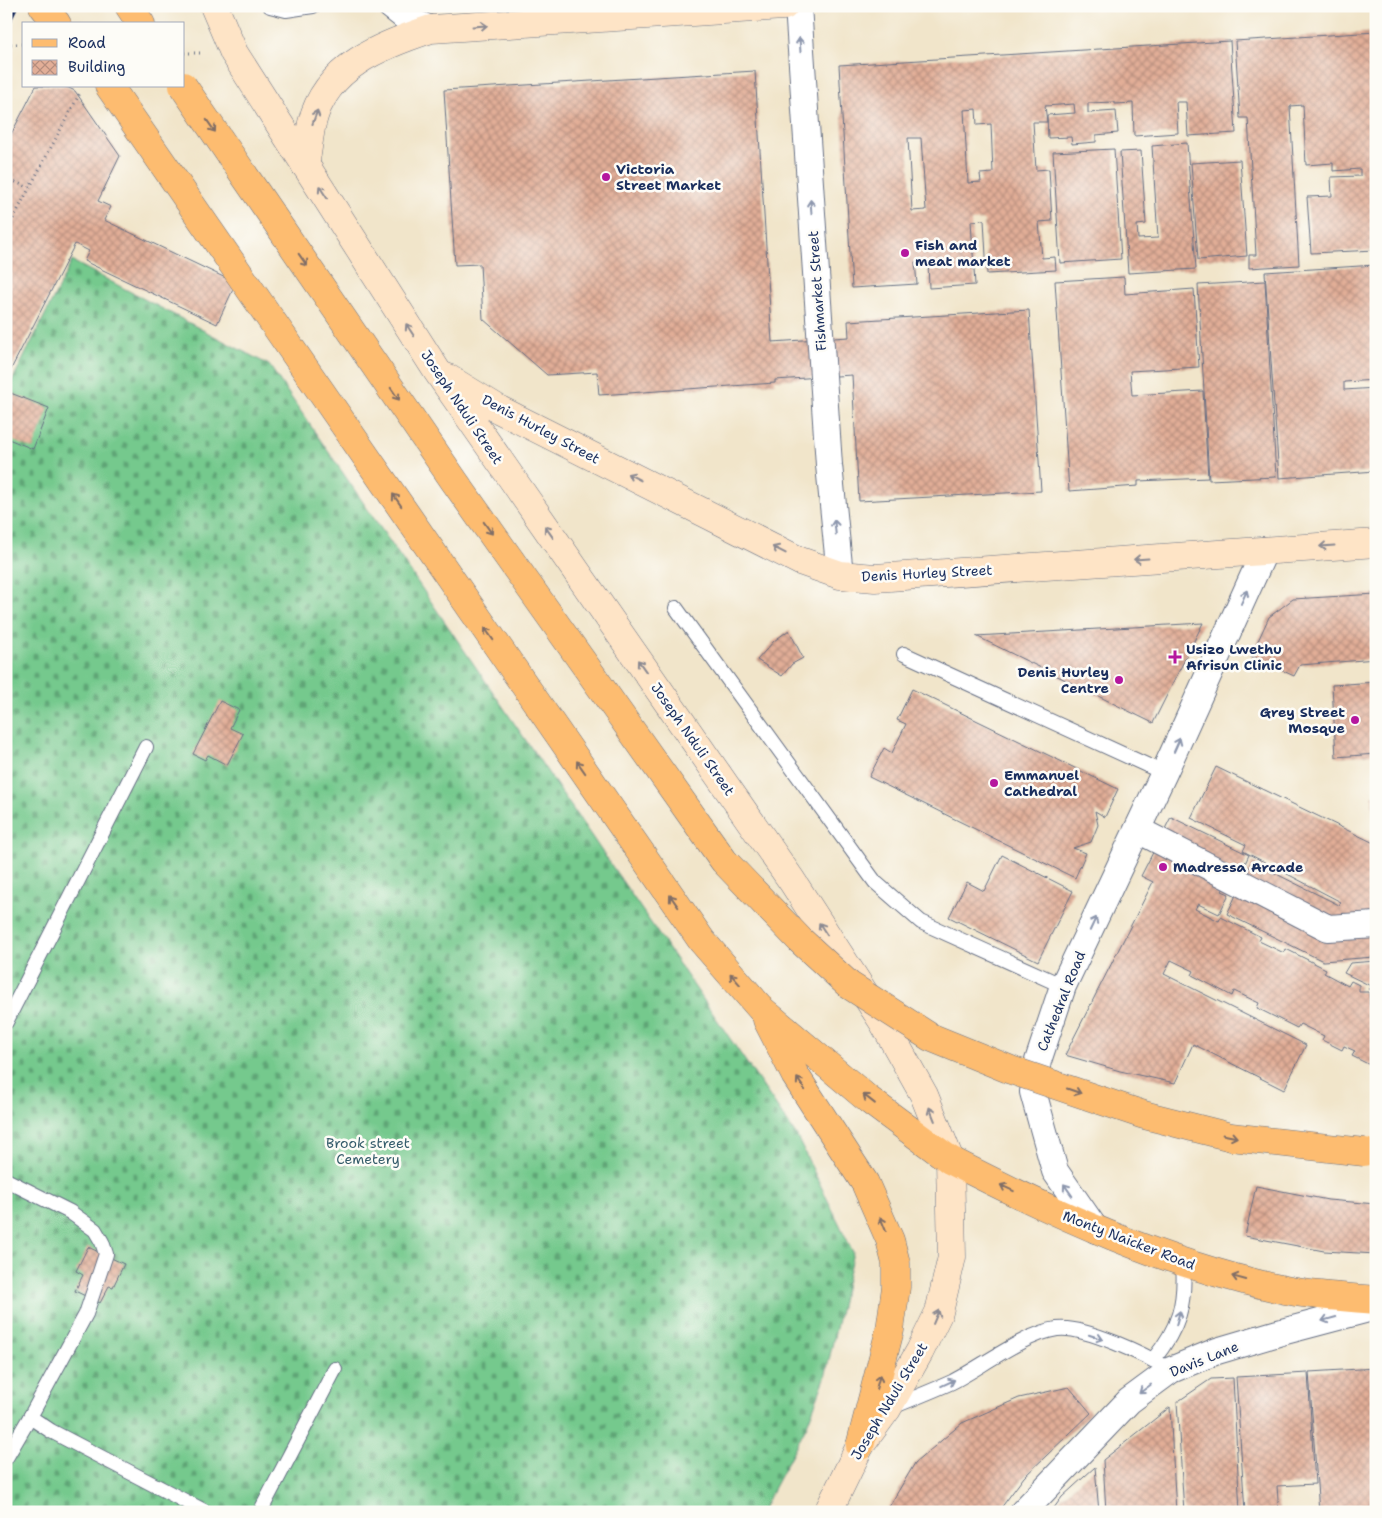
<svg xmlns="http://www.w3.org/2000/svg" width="1382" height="1518" font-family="'Shantell Sans',sans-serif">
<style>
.cemetery{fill:url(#cemetery-stones);stroke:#487c76}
.building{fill:url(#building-cross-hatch);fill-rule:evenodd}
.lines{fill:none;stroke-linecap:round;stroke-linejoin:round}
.lane-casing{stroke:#666f84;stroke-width:16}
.street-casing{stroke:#666f84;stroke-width:28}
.secondary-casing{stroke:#666f84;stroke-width:29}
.primary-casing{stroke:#666f84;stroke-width:29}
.highway-casing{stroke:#666f84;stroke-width:29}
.path{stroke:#666f84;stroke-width:3;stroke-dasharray:1 4;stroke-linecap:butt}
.lane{stroke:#fff;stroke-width:14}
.street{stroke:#fff;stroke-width:26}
.secondary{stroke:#fee4c6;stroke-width:28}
.primary{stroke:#fdbc70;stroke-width:28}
.highway{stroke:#fdbc70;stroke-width:28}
.rail-casing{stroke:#1b2f5e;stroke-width:5.5}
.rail{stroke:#fdfcf7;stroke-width:4;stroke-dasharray:11;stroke-linecap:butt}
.highway-bridge-casing{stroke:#666f84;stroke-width:29;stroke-linecap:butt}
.highway-bridge{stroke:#fdbc70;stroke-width:28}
.oneway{stroke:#8c8a92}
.oneway2{stroke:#8d97ae}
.oneway3{stroke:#816e66}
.poi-dot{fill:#b5179e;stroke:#fdfcf7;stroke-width:2}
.labels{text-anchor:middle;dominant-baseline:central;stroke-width:5;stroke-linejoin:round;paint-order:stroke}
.poi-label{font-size:14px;font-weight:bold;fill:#1b2f5e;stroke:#fdfcf7;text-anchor:start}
.street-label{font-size:14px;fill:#1b2f5e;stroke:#fdfcf7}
.park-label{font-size:14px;fill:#365d6c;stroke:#fdfcf7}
</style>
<defs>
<pattern id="cemetery-stones" width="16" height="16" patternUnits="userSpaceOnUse" patternTransform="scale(1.25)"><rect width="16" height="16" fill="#74c98d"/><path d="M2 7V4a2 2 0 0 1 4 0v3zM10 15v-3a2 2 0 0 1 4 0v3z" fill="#5ea476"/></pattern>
<pattern id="building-cross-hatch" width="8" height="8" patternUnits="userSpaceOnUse" patternTransform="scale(1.25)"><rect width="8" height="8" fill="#e2ae97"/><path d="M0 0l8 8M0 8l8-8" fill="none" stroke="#b68e7e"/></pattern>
</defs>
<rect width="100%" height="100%" fill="#fdfcf7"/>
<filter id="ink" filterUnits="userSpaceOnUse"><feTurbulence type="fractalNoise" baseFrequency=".02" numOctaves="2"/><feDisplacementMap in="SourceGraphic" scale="10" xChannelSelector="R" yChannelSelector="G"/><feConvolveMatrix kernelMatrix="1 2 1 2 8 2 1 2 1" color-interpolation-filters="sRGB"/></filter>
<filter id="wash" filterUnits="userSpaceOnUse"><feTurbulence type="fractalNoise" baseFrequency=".0096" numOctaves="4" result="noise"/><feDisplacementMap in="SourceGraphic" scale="20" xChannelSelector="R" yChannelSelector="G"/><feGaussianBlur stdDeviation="1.12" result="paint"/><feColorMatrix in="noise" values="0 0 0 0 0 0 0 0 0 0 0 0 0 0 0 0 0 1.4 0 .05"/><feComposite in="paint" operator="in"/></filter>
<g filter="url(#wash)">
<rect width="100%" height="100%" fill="#f1e5ca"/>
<polygon class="cemetery" points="72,261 269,365 796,1135 853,1252 825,1378 807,1425 761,1512 6,1512 6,393"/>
<g id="blocks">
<g class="building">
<polygon points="1376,32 1376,250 1311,253 1307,197 1332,196 1331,177 1360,176 1360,169 1333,171 1333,163 1306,165 1303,105 1290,106 1299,265 1249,268 1249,255 1256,255 1248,118 1240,118 1235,41"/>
<path d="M1230,41l6,92 -48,3 -2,-34h-10l2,31 -44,3 -1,-33 -18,1v-2l-27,1v10l28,-2 2,22 -22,2v7l-24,2 -1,-7 -23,1 -1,-23 28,-2 -1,-9 -29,2 2,16h-14l3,48 13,-1 3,52 -13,1 3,36 13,-1 1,13 -69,4 -3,-54 -13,1 4,64 -46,3 -1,-26h-13l2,22 -65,4 -13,-223zM976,109l1,16 14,-1 2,49 -13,1 1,8 -13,1 -4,-73zM908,138h13l5,72 -14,1z"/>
<polygon points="755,71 772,342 849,337 848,321 1029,310 1041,491 859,501 852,375 775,380 775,383 599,395 597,372 547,375 483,319 480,264 455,265 444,90"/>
<polygon points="36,86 65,86 75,91 120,156 98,201 111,207 104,220 236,283 217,324 84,261 89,251 75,244 6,379 6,144"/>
<polygon points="1187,143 1196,269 1128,273 1120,152 1141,151 1146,224 1137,225 1138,239 1158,238 1152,146"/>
<polygon points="1114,149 1121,259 1060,263 1053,152"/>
<polygon points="1240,160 1247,256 1198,260 1191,163"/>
<polygon points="1376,265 1376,380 1344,382 1344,390 1376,388 1376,471 1279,478 1265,272"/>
<polygon points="1124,277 1125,294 1194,289 1199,367 1130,371 1132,395 1203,391 1208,478 1138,481 1138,486 1069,491 1055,281"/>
<polygon points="1265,281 1276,477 1209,480 1198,285"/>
<polygon points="8,392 49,408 33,449 6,438 6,398"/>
<polygon points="1376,594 1376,659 1300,665 1294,676 1251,656 1269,617 1293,599"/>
<polygon points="1203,623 1153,723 976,636"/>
<polygon points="789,630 803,658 792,664 782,676 757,660 774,641"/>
<polygon points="1376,682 1376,754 1336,757 1332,685"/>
<polygon points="912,689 1118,789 1105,817 1095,811 1098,825 1091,842 1073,848 1086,853 1075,878 869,777 884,748 892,753 906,724 897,720"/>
<polygon points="220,701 239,710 230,728 243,734 227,765 208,755 205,760 193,754"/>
<polygon points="1216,767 1376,844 1376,920 1341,926 1243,882 1252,862 1339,905 1341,902 1243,851 1246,845 1191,818"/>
<polygon points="1372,795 1376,795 1376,837 1374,838"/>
<polygon points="1171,817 1249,855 1240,874 1179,849 1172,863 1224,888 1222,891 1229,894 1219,914 1198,904 1195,909 1219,921 1221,917 1261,937 1259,941 1284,953 1286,949 1326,969 1324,973 1348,986 1351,981 1359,985 1359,992 1369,992 1370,1005 1376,1008 1376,1068 1352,1056 1355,1051 1344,1046 1342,1050 1322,1040 1324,1036 1300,1024 1297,1028 1257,1008 1259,1003 1234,991 1232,996 1192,975 1194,971 1171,960 1164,974 1306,1045 1284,1090 1193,1044 1175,1083 1120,1071 1065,1055 1153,882 1141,876"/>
<polygon points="1002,855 1073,891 1038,961 949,917 967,882 984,891"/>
<polygon points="1238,891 1372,934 1374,957 1323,961 1227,914"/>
<polygon points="1376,961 1376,993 1369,989 1371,986 1344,973 1350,963"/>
<polygon points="1256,1186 1328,1200 1376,1204 1376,1254 1324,1251 1245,1236"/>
<polygon points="88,1247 124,1264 113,1287 109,1286 100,1303 75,1291 83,1275 76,1271"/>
<polygon points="1376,1368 1376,1512 1319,1512 1309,1372"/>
<polygon points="1308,1373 1315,1484 1277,1486 1279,1512 1245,1512 1236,1377"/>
<polygon points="1233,1378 1240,1512 1184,1512 1177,1402 1211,1379"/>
<polygon points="1069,1387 1091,1413 1024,1477 998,1512 886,1512 915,1463 962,1423 1019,1398"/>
<polygon points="1170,1407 1176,1512 1106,1512 1103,1460"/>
<polygon points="1095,1467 1099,1512 1051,1512 1062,1497"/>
</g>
</g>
</g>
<g filter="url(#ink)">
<use href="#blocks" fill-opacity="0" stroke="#666f84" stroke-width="1"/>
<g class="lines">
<g class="lane-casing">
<g id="lane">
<polyline points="270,6 286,10 313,6"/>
<polyline points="676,608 875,882 921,922 1063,986"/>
<polyline points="904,654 1164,773"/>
<polyline points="6,1022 146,747"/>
<polyline points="6,1180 70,1212 95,1230 102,1242 106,1254 86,1314 30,1417 51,1431 206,1512"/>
<path d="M1153,1360c26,-32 33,-56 30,-97"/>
<path d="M892,1407c20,-8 40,-16 60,-25 29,-15 74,-49 105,-53 27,-4 90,27 114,41"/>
<polyline points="6,1458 30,1417"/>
<polyline points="260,1512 335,1369"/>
</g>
</g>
<g class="street-casing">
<g id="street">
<polyline points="391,6 410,21 431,29"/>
<polyline points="798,6 829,465 840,575"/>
<polyline points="1138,830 1328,928 1376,925"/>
<polyline points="1096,1230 1055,1171 1033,1092 1038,1061 1063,986 1164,773 1265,550"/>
<polyline points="1023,1512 1129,1401 1171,1370 1217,1351 1278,1333 1376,1307"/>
</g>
</g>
<g class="secondary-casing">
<g id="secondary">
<polyline points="214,6 234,53 437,371 792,881 883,1022 924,1095 950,1160 952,1257 939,1312 920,1351 887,1409 860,1446 828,1512"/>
<path d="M305,165c3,-14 4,-29 7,-42 14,-57 70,-78 119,-94l353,-23"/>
<polyline points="446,377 500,410 800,561 840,575 875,578 1376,543"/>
</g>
</g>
<g class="primary-casing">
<path id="primary" d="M950,1160c107,55 216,105 335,130 29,6 61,7 91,10"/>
</g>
<g class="highway-casing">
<g id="highway">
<polyline points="43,6 57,24"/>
<polyline points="129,6 141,24"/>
<polyline points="109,86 702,941 762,1010 869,1100 950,1160"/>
<polyline points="767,1020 795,1075 865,1183 890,1240 896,1263 896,1287 890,1330 860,1446"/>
</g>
</g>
<g class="path">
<polyline points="6,44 24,44"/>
<polyline points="184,53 203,53"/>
<polyline points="6,178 29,188"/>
<polyline points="6,232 80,93"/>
</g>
<use href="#lane" class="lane"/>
<use href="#street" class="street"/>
<use href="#secondary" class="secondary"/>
<use href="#primary" class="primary"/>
<use href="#highway" class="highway"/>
<g class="rail-casing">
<polyline id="rail" points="6,26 16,6"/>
</g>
<use href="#rail" class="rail"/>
<g class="highway-bridge-casing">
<polyline id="highway-bridge" points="183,86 455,482 724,861 800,940 849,985 930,1037 1011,1070 1144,1115 1231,1137 1364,1152"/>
</g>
<use href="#highway-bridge" class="highway-bridge"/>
</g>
<defs><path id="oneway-shaft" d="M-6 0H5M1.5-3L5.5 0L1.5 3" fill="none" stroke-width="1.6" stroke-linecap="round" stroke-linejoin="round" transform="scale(1.25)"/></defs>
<g class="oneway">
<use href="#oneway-shaft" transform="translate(480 26) rotate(-4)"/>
<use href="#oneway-shaft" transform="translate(315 117) rotate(-70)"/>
<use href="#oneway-shaft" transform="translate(323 192) rotate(-123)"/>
<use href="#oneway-shaft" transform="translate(410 330) rotate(-123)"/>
<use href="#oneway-shaft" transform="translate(634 477) rotate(-153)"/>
<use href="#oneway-shaft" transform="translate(549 532) rotate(-125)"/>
<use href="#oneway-shaft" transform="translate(1327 546) rotate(176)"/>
<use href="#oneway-shaft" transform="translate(779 550) rotate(-153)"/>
<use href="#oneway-shaft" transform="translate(1141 559) rotate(176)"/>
<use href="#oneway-shaft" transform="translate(642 666) rotate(-125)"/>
<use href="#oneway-shaft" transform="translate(823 929) rotate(-123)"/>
<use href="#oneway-shaft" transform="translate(932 1114) rotate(-112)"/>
<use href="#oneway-shaft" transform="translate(936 1317) rotate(-67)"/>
</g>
<g class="oneway2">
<use href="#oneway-shaft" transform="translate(800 45) rotate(-94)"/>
<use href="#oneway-shaft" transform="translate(811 207) rotate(-94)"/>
<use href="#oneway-shaft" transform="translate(835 527) rotate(-96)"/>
<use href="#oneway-shaft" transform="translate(1244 597) rotate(-66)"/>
<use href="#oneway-shaft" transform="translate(1177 745) rotate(-66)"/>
<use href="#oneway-shaft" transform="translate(1093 924) rotate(-65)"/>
<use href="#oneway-shaft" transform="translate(1068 1190) rotate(-125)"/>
<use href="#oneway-shaft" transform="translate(1178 1318) rotate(-75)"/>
<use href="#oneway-shaft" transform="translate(1329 1319) rotate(165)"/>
<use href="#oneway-shaft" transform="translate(1096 1337) rotate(18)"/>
<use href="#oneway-shaft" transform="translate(948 1383) rotate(-25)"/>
<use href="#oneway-shaft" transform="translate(1145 1389) rotate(143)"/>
</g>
<g class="oneway3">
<use href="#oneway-shaft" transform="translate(211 126) rotate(55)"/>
<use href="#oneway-shaft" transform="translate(303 260) rotate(55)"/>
<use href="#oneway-shaft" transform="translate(395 394) rotate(55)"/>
<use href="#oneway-shaft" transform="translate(397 500) rotate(-125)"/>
<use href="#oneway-shaft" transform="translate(488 528) rotate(55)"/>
<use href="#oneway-shaft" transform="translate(489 634) rotate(-125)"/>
<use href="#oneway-shaft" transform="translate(581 767) rotate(-125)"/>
<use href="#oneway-shaft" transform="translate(674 901) rotate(-125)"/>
<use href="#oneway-shaft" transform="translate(735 979) rotate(-131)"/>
<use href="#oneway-shaft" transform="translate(801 1084) rotate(-124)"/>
<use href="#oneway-shaft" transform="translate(1074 1091) rotate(19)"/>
<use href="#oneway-shaft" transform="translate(869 1099) rotate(-142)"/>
<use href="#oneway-shaft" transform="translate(1230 1136) rotate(11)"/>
<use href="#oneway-shaft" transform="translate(1007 1188) rotate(-155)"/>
<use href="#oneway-shaft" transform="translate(883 1224) rotate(-112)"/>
<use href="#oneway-shaft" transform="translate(1239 1278) rotate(-165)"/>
<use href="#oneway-shaft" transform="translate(878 1382) rotate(-75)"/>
</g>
</g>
<g class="poi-dot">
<circle cx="606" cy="177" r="5"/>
<circle cx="905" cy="253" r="5"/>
<path d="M1172.5 649.5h5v5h5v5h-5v5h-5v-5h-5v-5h5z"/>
<circle cx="1119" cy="680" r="5"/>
<circle cx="1355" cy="720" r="5"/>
<circle cx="994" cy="783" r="5"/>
<circle cx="1163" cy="867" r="5"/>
</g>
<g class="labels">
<g class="poi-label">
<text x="616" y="169">Victoria<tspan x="616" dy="16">Street Market</tspan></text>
<text x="915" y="245">Fish and<tspan x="915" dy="16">meat market</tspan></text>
<text x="1186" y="649">Usizo Lwethu<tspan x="1186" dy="16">Afrisun Clinic</tspan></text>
<text x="1109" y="672" text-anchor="end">Denis Hurley<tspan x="1109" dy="16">Centre</tspan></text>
<text x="1345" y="712" text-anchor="end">Grey Street<tspan x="1345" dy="16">Mosque</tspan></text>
<text x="1004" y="775">Emmanuel<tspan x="1004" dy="16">Cathedral</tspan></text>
<text x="1173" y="867">Madressa Arcade</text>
</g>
<g class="street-label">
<text transform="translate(817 291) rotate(-94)">Fishmarket Street</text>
<text transform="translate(462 407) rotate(56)">Joseph Nduli Street</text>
<text transform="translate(541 429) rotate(28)">Denis Hurley Street</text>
<text transform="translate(927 573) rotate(-3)">Denis Hurley Street</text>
<text transform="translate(693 739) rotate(55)">Joseph Nduli Street</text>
<text transform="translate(1061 1001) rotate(-68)">Cathedral Road</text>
<text transform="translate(1129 1240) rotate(21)">Monty Naicker Road</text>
<text transform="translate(1204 1359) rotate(-22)">Davis Lane</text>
<text transform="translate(889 1401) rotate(-59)">Joseph Nduli Street</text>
</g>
<g class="park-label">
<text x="368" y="1143">Brook street<tspan x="368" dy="16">Cemetery</tspan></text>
</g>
</g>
<rect width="1382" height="1518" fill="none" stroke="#fdfcf7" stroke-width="25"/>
<rect x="22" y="22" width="162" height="65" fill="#fdfcf7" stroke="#a3aaba"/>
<rect x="32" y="39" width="25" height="8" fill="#fdbc70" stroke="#a3aaba"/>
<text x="68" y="48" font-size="15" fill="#1b2f5e">Road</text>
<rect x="32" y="60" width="25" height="15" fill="url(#building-cross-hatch)" stroke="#a3aaba"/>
<text x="68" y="72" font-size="15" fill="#1b2f5e">Building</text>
</svg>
